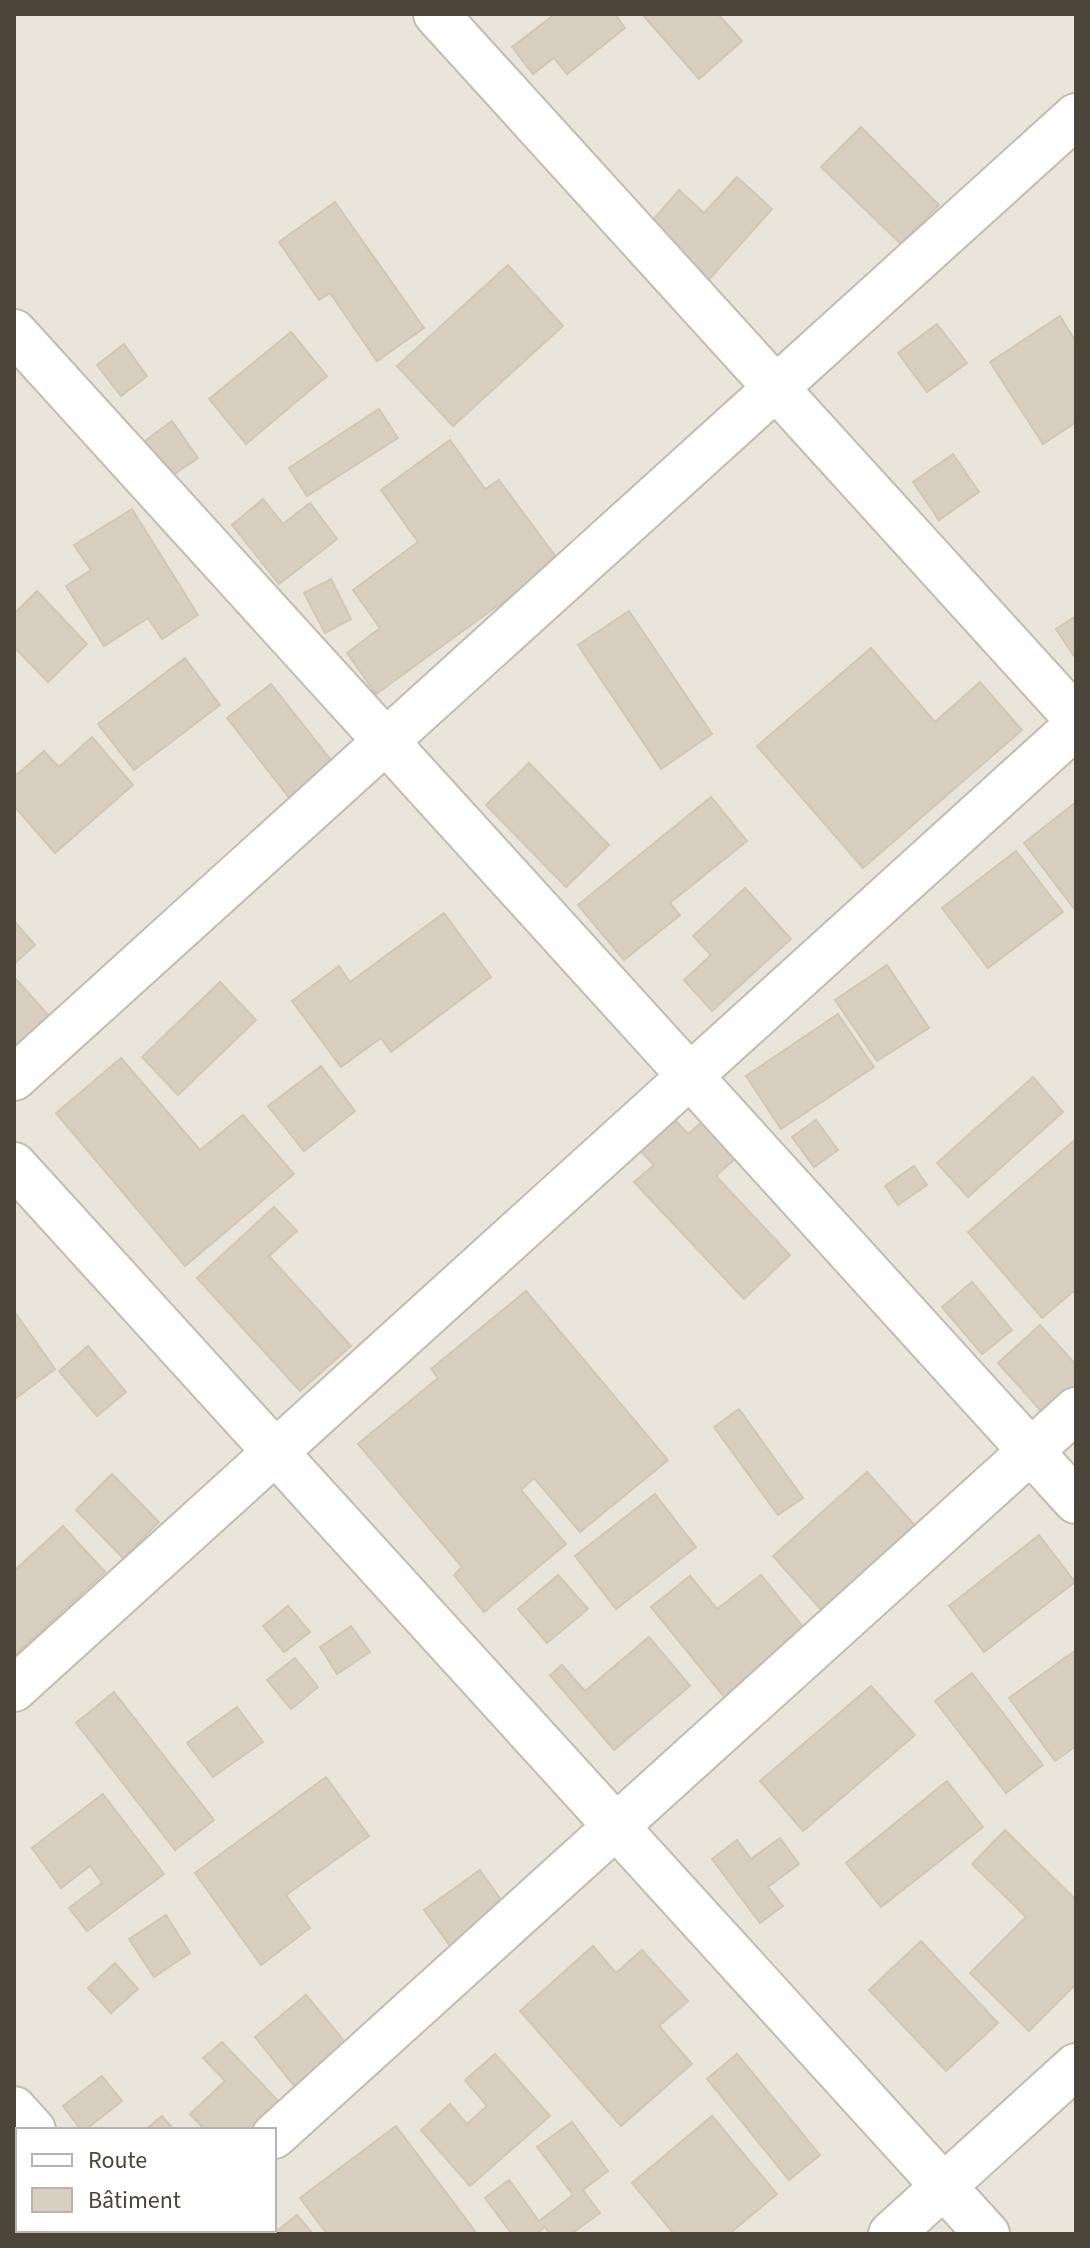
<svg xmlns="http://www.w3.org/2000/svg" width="1090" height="2248" font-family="'Source Sans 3',sans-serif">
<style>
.residential{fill:#eae5da;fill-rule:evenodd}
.building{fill:#d8cfc1;stroke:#d3c7b4;stroke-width:2}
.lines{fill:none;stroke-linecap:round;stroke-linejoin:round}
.minor-casing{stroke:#c2bbae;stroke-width:48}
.minor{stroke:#fff;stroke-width:44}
</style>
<rect width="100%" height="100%" fill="#f6f3ec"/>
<path class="residential" d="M14,14h1062v2220h-1062zM18,2130h256v100h-256z"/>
<g class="building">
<polygon points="555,14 615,14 625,28 567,74 554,58 533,74 512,47"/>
<polygon points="642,14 718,14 742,41 699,79"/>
<polygon points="861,127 939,205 901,244 821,167"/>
<polygon points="737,177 772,209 705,284 645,229 679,190 704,213"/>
<polygon points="335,202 424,328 377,361 330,293 319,300 279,242"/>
<polygon points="508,265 563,326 453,426 397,366"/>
<polygon points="1060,316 1076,342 1076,422 1043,444 990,362"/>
<polygon points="937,324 967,363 927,392 898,353"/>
<polygon points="291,332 327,376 246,444 209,399"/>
<polygon points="124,344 147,376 121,396 97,365"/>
<polygon points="379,409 398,438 307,496 289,468"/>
<polygon points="172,421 198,458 170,477 145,441"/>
<polygon points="450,440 485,489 499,480 559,561 376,694 347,653 380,628 353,590 418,542 381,490"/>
<polygon points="953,454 979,492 939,520 913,482"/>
<polygon points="263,499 283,524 310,503 337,539 279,584 232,525"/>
<polygon points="132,509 198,615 162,639 148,618 104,646 66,586 91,570 74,545"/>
<polygon points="331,579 351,619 325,633 304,593"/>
<polygon points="37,591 87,644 48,682 14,647 14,614"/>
<polygon points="629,611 712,734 661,769 578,645"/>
<polygon points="1076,616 1076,659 1056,629"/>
<polygon points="871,648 935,722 980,682 1022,730 863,868 757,746"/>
<polygon points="185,658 220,705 134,770 98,724"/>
<polygon points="271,684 338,769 294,804 227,718"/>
<polygon points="92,737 133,785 55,853 14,806 14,777 44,751 59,767"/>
<polygon points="529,763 609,845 566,887 486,805"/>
<polygon points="711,797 747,841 670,903 680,915 624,960 578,905"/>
<polygon points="1076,802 1076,911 1024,843"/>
<polygon points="1016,851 1063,912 988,968 942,908"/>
<polygon points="745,888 791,939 712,1011 684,980 711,955 693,936"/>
<polygon points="444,913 491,977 391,1052 381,1038 341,1067 292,1001 339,966 350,982"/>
<polygon points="14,921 35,945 14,964"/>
<polygon points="887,965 929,1028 877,1061 835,1000"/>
<polygon points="14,977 50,1017 14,1049"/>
<polygon points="220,982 256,1020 178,1095 142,1057"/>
<polygon points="838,1014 874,1067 781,1129 746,1076"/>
<polygon points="121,1058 200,1150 243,1115 294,1174 185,1266 56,1113"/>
<polygon points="321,1066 355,1111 304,1151 268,1106"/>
<polygon points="1033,1077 1063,1112 968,1197 937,1163"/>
<polygon points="671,1116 688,1134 704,1120 737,1157 716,1176 790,1255 744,1299 634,1182 654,1165 637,1147"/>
<polygon points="816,1120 838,1150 814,1167 792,1137"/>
<polygon points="1076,1139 1076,1289 1042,1318 968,1232"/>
<polygon points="914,1166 927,1185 898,1205 885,1186"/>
<polygon points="274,1207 297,1231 269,1256 351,1346 300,1391 197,1278"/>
<polygon points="972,1282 1012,1330 982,1354 942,1307"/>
<polygon points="526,1291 668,1460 580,1532 534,1478 521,1490 566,1544 484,1612 454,1575 462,1567 358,1444 438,1378 431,1369"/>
<polygon points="14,1311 55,1369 16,1398 14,1395"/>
<polygon points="1040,1325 1076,1365 1076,1395 1049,1420 998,1363"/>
<polygon points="88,1346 126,1392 97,1416 59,1371"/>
<polygon points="739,1409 803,1498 778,1515 714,1427"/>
<polygon points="867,1472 927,1539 833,1623 773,1556"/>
<polygon points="112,1474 159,1522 123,1558 76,1510"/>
<polygon points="655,1494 696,1547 616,1609 575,1556"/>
<polygon points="63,1526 105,1572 14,1656 14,1571"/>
<polygon points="1039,1535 1075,1582 984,1652 949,1606"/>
<polygon points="558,1575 588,1609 547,1643 518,1609"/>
<polygon points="761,1575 816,1643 733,1708 651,1607 690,1576 717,1609"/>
<polygon points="288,1606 310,1632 284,1652 263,1626"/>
<polygon points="351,1626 370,1652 337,1674 320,1647"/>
<polygon points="649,1637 690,1686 614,1750 550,1675 562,1665 585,1691"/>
<polygon points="1076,1650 1076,1746 1055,1761 1009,1698"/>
<polygon points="295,1658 318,1687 291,1709 267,1680"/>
<polygon points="972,1673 1043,1765 1006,1793 935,1701"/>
<polygon points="871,1686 915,1735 803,1831 760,1781"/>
<polygon points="114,1692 214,1820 175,1850 76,1723"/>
<polygon points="237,1707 263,1742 213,1777 187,1743"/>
<polygon points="326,1777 369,1836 286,1895 310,1928 261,1965 195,1873"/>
<polygon points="947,1781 983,1827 881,1907 846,1863"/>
<polygon points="103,1794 164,1874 87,1931 69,1908 102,1883 90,1866 61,1888 32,1848"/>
<polygon points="1005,1830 1076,1900 1076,1984 1029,2031 970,1973 1026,1917 972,1864"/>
<polygon points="780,1838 799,1864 768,1887 783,1906 760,1923 712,1859 737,1840 751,1859"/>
<polygon points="480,1870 518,1924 463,1964 424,1910"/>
<polygon points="166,1915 190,1953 154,1977 129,1939"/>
<polygon points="921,1941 998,2023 946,2071 869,1990"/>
<polygon points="593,1946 616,1973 642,1950 688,2001 659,2026 692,2064 621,2126 520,2011"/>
<polygon points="115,1963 138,1989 111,2013 88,1988"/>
<polygon points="306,1995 360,2060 307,2102 255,2037"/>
<polygon points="222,2042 284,2107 259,2130 205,2130 190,2114 225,2081 203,2058"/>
<polygon points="495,2054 550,2116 470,2186 421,2130 450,2104 467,2124 487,2106 465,2080"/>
<polygon points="737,2054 820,2155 789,2180 707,2079"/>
<polygon points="102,2076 122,2101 85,2130 81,2130 63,2106"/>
<polygon points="162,2116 174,2130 145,2130"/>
<polygon points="712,2116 777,2194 729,2234 674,2234 632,2183"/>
<polygon points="572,2122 608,2171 583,2190 600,2213 571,2234 550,2234 545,2227 536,2234 512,2234 485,2198 509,2180 539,2221 573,2195 537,2147"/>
<polygon points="396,2126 475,2231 471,2234 327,2234 300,2198"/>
<polygon points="297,2215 313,2234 273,2234"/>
</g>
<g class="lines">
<g class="minor-casing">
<g id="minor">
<polyline points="436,14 1076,718"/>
<polyline points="14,332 1076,1501"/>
<polyline points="14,1078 1076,116"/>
<polyline points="14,1165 987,2234"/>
<polyline points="14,1689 1076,726"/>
<polyline points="14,2109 33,2130"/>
<polyline points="274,2136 1076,1410"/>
<polyline points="124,2230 127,2234"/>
<polyline points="167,2234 171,2230"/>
<polyline points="891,2234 1076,2066"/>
</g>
</g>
<use href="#minor" class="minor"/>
</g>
<rect width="1090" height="2248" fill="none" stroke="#4b4439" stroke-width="32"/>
<rect x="16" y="2128" width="260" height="104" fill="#ffffff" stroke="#b7b4b0" stroke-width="2"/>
<rect x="32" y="2154" width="40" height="12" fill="#ffffff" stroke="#b7b4b0" stroke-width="2"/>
<text x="88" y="2168" font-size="24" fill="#4b4439">Route</text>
<rect x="32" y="2188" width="40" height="24" fill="#d8cfc1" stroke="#b7b4b0" stroke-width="2"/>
<text x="88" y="2208" font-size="24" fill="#4b4439">Bâtiment</text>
</svg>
